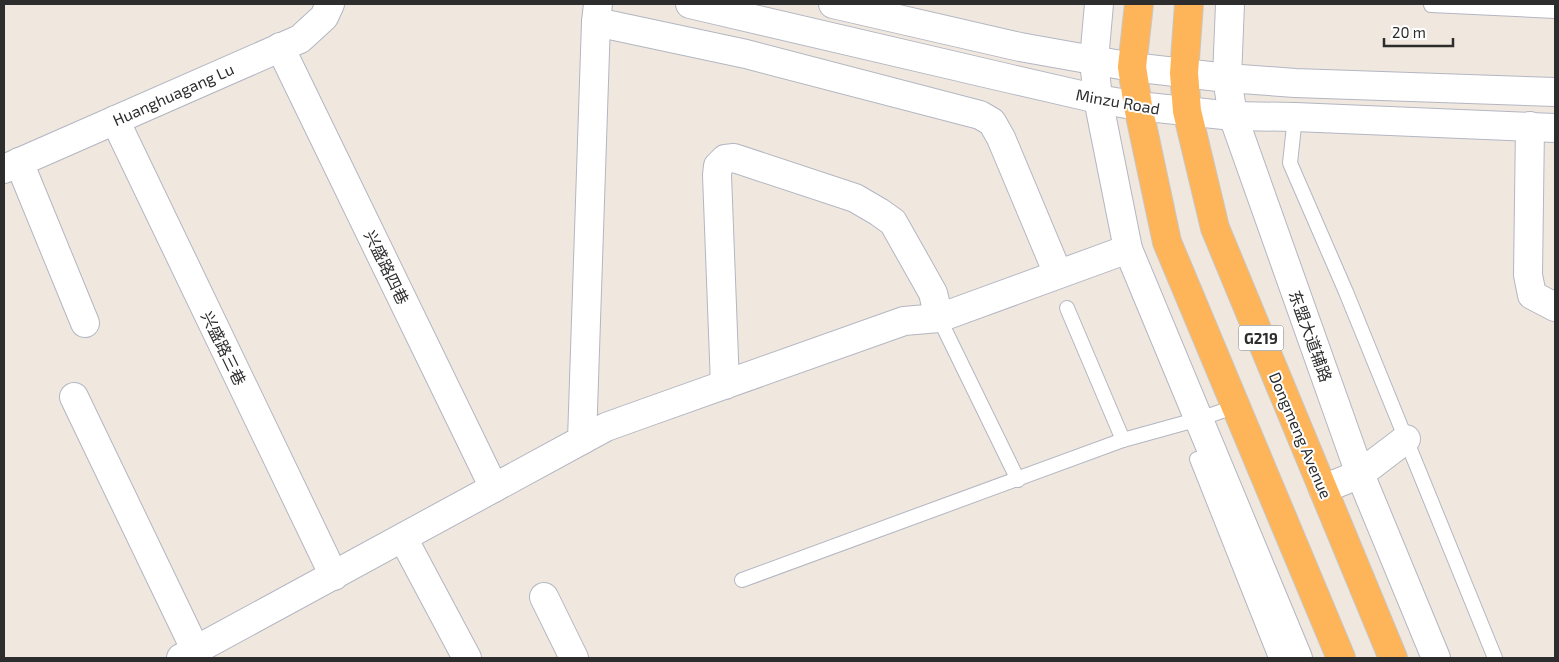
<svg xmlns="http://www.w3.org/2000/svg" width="1559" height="662" font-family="'Exo 2','Noto Sans SC',sans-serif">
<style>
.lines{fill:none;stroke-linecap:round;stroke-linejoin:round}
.service-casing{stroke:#b3b6c2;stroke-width:16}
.minor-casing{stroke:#b3b6c2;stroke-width:30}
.tertiary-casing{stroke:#b3b6c2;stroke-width:30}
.secondary-casing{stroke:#b3b6c2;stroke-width:30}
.trunk-casing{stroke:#c8c8c8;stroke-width:30}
.service{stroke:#fff;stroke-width:14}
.minor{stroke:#fff;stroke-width:28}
.tertiary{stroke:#fff;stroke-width:28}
.secondary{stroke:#fff;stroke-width:28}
.trunk{stroke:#feb459;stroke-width:28}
.labels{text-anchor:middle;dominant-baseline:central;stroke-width:4;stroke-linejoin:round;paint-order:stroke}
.shield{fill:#fff;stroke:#6c6c6c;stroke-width:1}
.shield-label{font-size:15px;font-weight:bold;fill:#2d2d2d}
.street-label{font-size:16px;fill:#2d2d2d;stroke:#fff}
</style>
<rect width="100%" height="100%" fill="#f0e8df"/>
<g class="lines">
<g class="service-casing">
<g id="service">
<polyline points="1431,5 1555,11"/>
<polyline points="1295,117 1290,163 1346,292 1495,658"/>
<polyline points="1067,308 1123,440"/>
<polyline points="939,318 1018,480"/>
<polyline points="1197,459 1276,658"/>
<polyline points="742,580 1123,440 1199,419 1237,406"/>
</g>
</g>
<g class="minor-casing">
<g id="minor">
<polyline points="596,22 746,54 980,115 992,122 1001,138 1058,274"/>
<polyline points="280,47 494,488"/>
<polyline points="115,120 334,576"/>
<polyline points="1530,126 1528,275 1532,295 1555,307"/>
<polyline points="19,162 85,323"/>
<polyline points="939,318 1128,249"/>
<polyline points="74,397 196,651"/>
<polyline points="582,440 606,427 645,413 904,321 939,318 933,293 893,222 879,212 855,198 734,158 725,159 718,166 717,175 725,385"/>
<polyline points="1323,489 1360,474 1406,439"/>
<polyline points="403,538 467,658"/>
<polyline points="544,597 574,658"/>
<polyline points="181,658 582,440 596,22 598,4"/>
</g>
</g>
<g class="tertiary-casing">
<g id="tertiary">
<polyline points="1099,4 1094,60 1098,99 1128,249 1298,658"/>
<polyline points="1230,4 1227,78 1233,116 1360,474 1436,658"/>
<polyline points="4,169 300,39 324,17 330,4"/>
</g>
</g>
<g class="secondary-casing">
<g id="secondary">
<polyline points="690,4 1011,79 1098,99 1138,106 1233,116 1295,117 1555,128"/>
<polyline points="833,4 1020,47 1132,67 1227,78 1295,83 1555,92"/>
</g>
</g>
<g class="trunk-casing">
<g id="trunk">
<polyline points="1139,4 1132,67 1138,106 1167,242 1341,658"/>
<polyline points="1189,4 1184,73 1187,111 1215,228 1393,658"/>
</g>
</g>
<use href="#service" class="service"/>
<use href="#minor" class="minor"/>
<use href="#tertiary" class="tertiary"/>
<use href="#secondary" class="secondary"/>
<use href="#trunk" class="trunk"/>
</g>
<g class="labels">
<rect class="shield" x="1238.5" y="325.5" width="45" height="25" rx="4"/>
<g class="shield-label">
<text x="1261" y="338">G219</text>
</g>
<g class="street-label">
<text transform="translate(173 94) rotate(-24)">Huanghuagang Lu</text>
<text transform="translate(1118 101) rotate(10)">Minzu Road</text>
<text transform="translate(387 267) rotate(64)">兴盛路四巷</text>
<text transform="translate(1311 336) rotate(70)">东盟大道辅路</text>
<text transform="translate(224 348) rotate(64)">兴盛路三巷</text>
<text transform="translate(1301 435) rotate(67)">Dongmeng Avenue</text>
</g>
</g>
<rect width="1559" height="662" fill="none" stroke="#2d2d2d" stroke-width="10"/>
<path d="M1384 38v8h69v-8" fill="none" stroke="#2d2d2d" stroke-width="2.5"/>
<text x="1392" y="38" font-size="15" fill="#2d2d2d" stroke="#ffffff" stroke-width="4" paint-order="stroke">20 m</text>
</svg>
